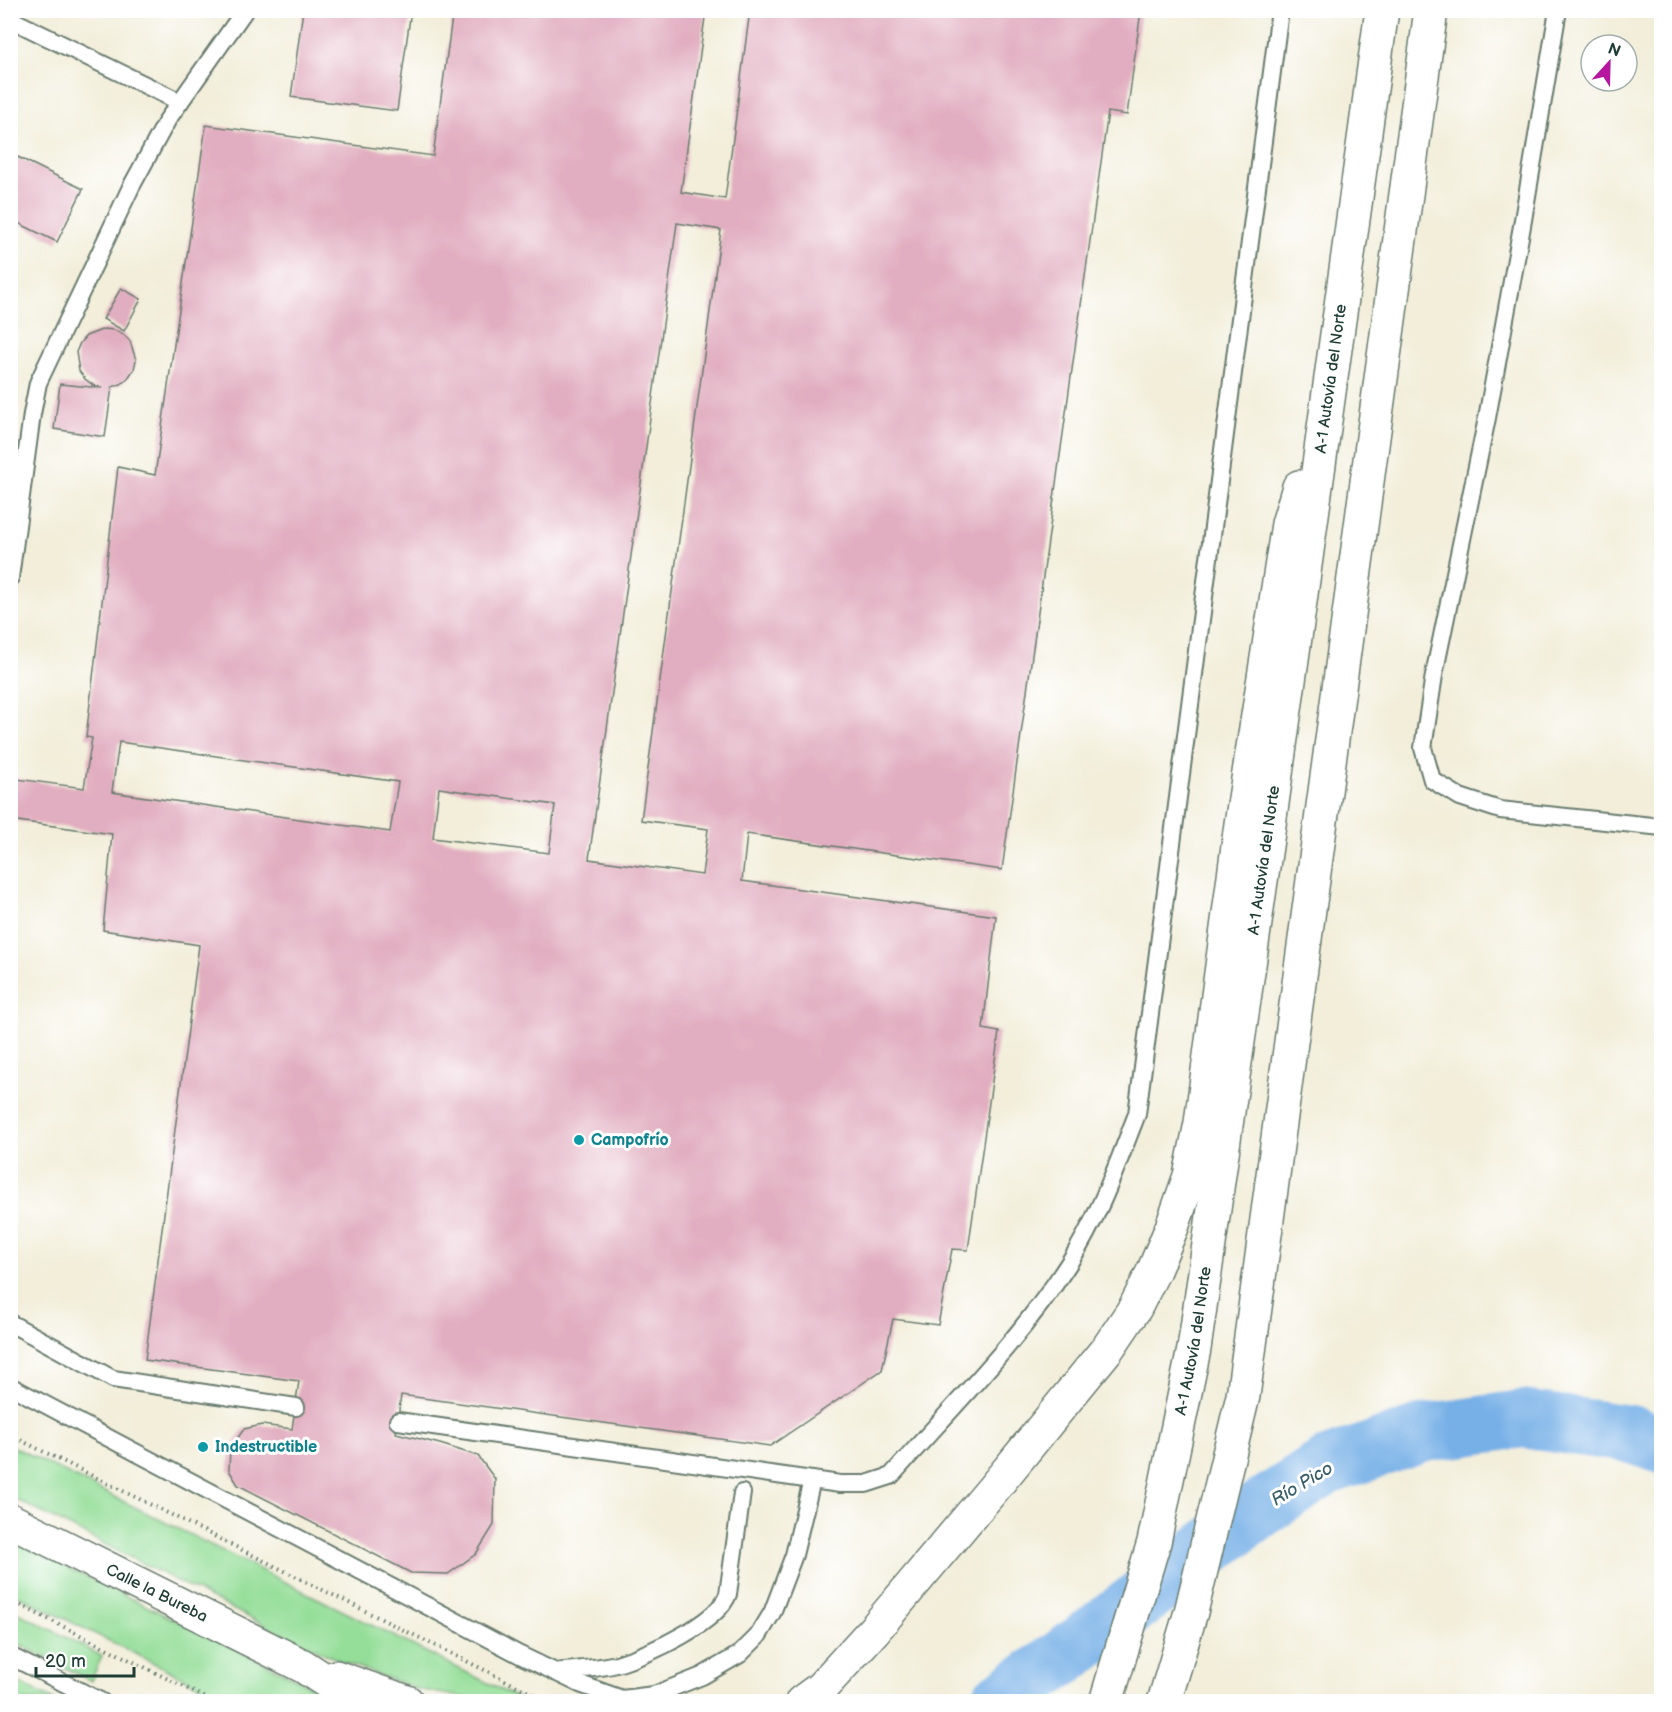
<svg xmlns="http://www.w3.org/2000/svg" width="1672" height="1712" font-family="'Balsamiq Sans',sans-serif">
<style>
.green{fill:#95de99;stroke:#5a8e66;stroke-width:1.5}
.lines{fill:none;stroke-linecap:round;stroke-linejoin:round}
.river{stroke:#77b0e7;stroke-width:58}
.building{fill:#e1adc0;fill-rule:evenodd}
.lane-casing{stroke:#697b6e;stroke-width:20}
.street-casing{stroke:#697b6e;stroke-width:36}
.highway-casing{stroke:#697b6e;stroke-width:36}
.path{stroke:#697b6e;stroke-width:4;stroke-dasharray:1.5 4.5;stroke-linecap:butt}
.lane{stroke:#fff;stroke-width:16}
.street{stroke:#fff;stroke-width:33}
.highway{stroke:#fff;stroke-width:33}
.culture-dot{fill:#0f9aa8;stroke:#fff;stroke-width:2}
.labels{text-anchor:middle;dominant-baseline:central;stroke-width:6;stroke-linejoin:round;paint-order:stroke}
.street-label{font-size:16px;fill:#1f3d34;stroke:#fff}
.culture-label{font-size:16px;font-weight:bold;fill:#0d838f;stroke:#fff;text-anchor:start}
.water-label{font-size:18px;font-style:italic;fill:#39606a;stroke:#fff}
</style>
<rect width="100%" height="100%" fill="#fff"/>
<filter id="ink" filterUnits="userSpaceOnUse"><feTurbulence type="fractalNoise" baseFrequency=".0167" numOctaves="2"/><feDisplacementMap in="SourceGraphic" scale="12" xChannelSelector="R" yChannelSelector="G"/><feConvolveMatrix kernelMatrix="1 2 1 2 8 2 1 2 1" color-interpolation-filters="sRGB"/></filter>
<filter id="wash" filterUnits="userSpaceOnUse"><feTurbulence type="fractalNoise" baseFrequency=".008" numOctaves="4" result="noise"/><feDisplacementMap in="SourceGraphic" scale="24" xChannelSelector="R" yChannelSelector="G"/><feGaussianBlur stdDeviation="1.35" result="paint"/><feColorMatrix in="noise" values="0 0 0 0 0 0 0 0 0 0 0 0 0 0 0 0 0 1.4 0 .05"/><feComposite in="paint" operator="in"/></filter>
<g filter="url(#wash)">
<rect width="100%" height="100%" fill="#f2eeda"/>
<g class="green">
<polygon points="10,1445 524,1701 481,1701 417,1689 341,1661 266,1626 11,1497"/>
<polygon points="10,1540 297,1679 337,1701 230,1701 11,1592"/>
<polygon points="11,1609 102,1656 91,1681 11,1640"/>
<polygon points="11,1679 56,1701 11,1701"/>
</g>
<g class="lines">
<polyline class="river" points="998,1702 1068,1654 1259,1510 1327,1466 1424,1433 1522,1419 1630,1434 1662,1445"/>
</g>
<g id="blocks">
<g class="building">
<polygon points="303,10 411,10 397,111 291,97"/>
<path d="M453,10h253l-25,182 44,7 25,-189h391l-14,105 -19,-3 -106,758 -255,-36 -5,47 254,35 -13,113 16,3 -31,218 -16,-1 -14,76 -45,-6 -11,51 -112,76 -369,-51 -5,38 44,11 38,12 17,23 -1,46 -18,29 -28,20 -37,-1 -173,-88 -9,-15 1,-21 14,-20 18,-4 30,4 7,-48 -154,-21 54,-415 -96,-15 9,-96 -102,-14v-42l74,10 8,-50 -6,-1 32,-270 37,8 51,-350 227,31zM677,223l44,7 -80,590 67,9 -6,46 -113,-16zM119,742l279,40 -8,50 -278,-40zM439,788l116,17 -6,48 -116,-15z"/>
<polygon points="18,157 83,189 57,242 10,219 10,172"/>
<polygon points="121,288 141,299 124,331 103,319"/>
<polygon points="104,329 114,330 123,334 130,341 136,360 134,369 128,378 121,384 112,387 105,437 54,429 60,384 102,388 93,385 85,379 79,371 76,352 80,343 86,336"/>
</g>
</g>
</g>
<g filter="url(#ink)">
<use href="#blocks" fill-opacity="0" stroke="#697b6e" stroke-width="1.5"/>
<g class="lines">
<g class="lane-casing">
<g id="lane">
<polyline points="1558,10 1522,226 1487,418 1434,675 1423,748 1432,780 1460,797 1500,810 1662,827"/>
<polyline points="10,19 180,102"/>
<polyline points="10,578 32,414 38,383 131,187 168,119 245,10"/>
<polyline points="10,1323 113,1379 296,1407"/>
<polyline points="10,1386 520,1655 580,1684 622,1699 654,1695 702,1676 740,1654 758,1636 772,1613 794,1555 812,1480"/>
<path d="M398,1421l442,63h26l25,-8c61,-69 128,-135 178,-213 30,-46 48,-98 68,-149l143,-1104"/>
<polyline points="10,1656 102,1702"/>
<path d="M555,1672c21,-3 46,-3 65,-9 29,-9 98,-40 108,-69l14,-101"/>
</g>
</g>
<g class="street-casing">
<g id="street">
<path id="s1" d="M10,1520l293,146 55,36"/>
<polyline points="336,1677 407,1702"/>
</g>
</g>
<g class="highway-casing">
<g id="highway">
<polyline points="802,1702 821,1688 874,1630 993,1489 1108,1348 1135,1308 1154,1270 1172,1227 1190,1176 1201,1123 1241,824 1288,524 1299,487"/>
<path id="s2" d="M1106,1702l48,-160 40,-193 74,-517 114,-822"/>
<polyline points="1164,1702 1191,1612 1243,1396 1431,10"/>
</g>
</g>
<g class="path">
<polyline points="10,1435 549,1702"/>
<polyline points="10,1600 214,1702"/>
</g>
<use href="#lane" class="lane"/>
<use href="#street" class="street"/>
<use href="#highway" class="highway"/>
</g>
</g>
<g class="culture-dot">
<circle cx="579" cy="1140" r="6"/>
<circle cx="203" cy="1447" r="6"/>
</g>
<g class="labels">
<g class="street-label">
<text stroke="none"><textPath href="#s2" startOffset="1344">A-1 Autovía del Norte</textPath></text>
<text stroke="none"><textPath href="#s2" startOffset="858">A-1 Autovía del Norte</textPath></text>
<text stroke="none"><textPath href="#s2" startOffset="372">A-1 Autovía del Norte</textPath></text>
<text stroke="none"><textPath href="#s1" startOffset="164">Calle la Bureba</textPath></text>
</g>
<g class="culture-label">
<text x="591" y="1140">Campofrío</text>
<text x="215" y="1447">Indestructible</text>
</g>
<g class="water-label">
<text transform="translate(1302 1484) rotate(-31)">Río Pico</text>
</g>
</g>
<rect width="1672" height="1712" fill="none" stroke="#fff" stroke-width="36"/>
<g transform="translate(1609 63) rotate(22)"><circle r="28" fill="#ffffff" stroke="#a5b1ae" stroke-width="1.5"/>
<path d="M0-4.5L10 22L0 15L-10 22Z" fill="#b5179e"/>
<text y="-9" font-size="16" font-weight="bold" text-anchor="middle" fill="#1f3d34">N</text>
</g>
<path d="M36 1667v9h98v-9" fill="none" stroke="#1f3d34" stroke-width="3"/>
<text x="45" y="1667" font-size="18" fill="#1f3d34" stroke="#ffffff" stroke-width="4.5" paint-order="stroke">20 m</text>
</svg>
